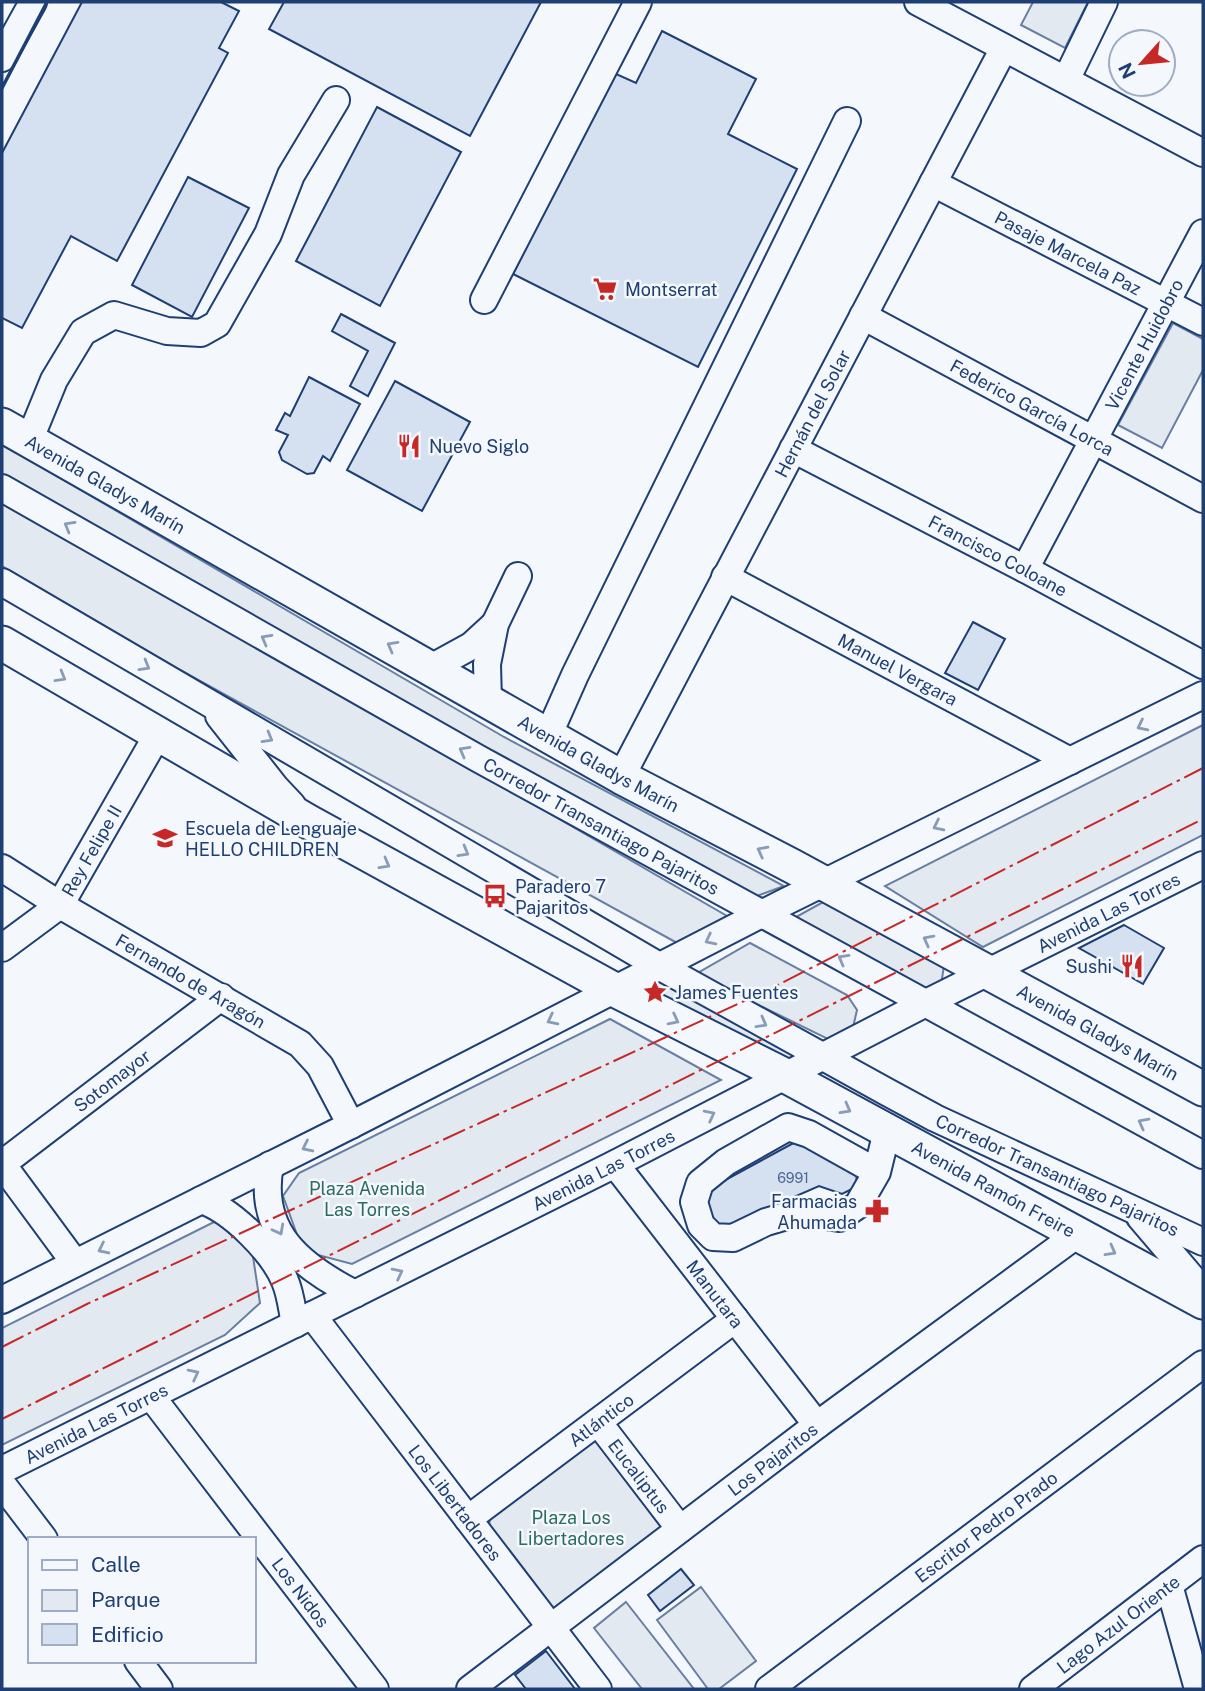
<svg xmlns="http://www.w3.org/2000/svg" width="1205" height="1691" font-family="'Public Sans',sans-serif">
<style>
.green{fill:#e3e9f0;stroke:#687fa3;stroke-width:2}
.building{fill:#d5e0f0;stroke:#1d3f73;stroke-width:2}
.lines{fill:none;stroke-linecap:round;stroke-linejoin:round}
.minor-casing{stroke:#1d3f73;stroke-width:30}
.major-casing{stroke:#1d3f73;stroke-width:37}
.minor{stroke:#f4f7fb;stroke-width:26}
.major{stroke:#f4f7fb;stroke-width:33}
.wall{stroke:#1d3f73;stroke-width:3.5}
.power{stroke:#c62828;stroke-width:2;stroke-dasharray:24 5 3.5 5;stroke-linecap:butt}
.oneway{stroke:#889bb7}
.labels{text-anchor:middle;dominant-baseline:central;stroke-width:5;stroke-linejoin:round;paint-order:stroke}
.number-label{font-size:14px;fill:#4b6792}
.street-label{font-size:18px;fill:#1d3f73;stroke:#f4f7fb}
.poi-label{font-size:18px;fill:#1d3f73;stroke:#f4f7fb;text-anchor:start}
.park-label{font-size:18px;fill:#2c6c60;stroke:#f4f7fb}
</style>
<rect width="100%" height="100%" fill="#f4f7fb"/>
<g class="green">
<polygon points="1033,2 1088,2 1065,48 1021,25"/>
<polygon points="1173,323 1203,339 1203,370 1162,448 1118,425"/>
<polygon points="2,444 504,737 784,886 757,896 332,664 2,477"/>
<polygon points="2,497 727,916 679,944 180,670 2,566"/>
<polygon points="1203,725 1203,835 983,947 885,886"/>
<polygon points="825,901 944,966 941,985 930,992 796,917"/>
<polygon points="750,943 847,995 857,1010 851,1036 836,1043 696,974"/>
<polygon points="653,976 797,1054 786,1060 645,987"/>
<polygon points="610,1019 721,1080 352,1264 303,1251 283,1196 299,1173"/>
<polygon points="216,1221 252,1250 260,1303 225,1335 2,1445 2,1328"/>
<polygon points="594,1437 662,1515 663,1530 561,1608 548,1608 489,1527 490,1517"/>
<polygon points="701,1587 756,1661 719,1689 708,1689 657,1620"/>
<polygon points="626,1602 694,1689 642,1689 594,1628"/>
</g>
<g class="building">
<polygon points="82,2 221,2 239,11 219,48 228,53 117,261 71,236 22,328 2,318 2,153"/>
<polygon points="284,2 541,2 470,136 269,29"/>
<polygon points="662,31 756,79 728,134 797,169 698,367 513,274 614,73 636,83"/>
<polygon points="377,107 461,152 380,306 296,261"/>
<polygon points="188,177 249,208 192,317 132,285"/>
<polygon points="341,314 395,343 368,396 350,386 368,351 332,331"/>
<polygon points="309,377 360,404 330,461 323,456 314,473 307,474 282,460 279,452 288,435 276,430 285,413 290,416"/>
<polygon points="395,381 470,422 422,511 347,470"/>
<polygon points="973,622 1005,639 978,690 945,673"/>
<polygon points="1124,925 1164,948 1143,984 1079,948"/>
<polygon points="799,1140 857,1170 856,1187 842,1194 819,1186 723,1228 703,1212 705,1191"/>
<polygon points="681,1569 694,1585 660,1611 648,1595"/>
<polygon points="546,1651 575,1689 526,1689 515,1675"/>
</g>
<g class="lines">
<g class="minor-casing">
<g id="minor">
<polyline points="918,2 1203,153"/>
<polyline points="2,58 33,2"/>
<polyline points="1066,80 1104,2"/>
<path id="s1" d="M933,183l270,139"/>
<polyline points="484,300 638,2"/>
<path id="s2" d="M863,316l340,183"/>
<polyline points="29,441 54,380 83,332 114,315 167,331 201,333 217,324 268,234 291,175 336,100"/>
<path id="s3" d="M793,449l232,120 178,96"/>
<path id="s4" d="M2,488l477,271 724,396"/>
<path id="s5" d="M1025,569l178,-336"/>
<path id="s6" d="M725,577l345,184"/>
<path id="s7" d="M2,582l657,384 228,126 48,26 268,124"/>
<polyline points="431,668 471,646 495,624"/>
<polyline points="488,702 487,664 495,624 518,576"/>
<polyline points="219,716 276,788 292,805"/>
<polyline points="548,736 575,675 847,121"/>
<path id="s8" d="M621,777l383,-729"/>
<path id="s9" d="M2,868l58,37 240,139 20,22 31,59"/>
<path id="s10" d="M2,948l58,-43 98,-171"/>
<path id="s11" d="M2,1164l219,-167"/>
<polyline points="2,1164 75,1263"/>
<path id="s12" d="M615,1164l202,261"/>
<path d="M270,1165c-13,67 30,101 85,129"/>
<polyline points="877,1172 809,1134 788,1127 726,1162 700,1183 694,1202 701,1225 713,1237 733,1238 766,1222 800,1212 839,1218 858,1205 877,1172 887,1131"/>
<path d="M201,1200c31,10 72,52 84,81 6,14 7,29 10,43"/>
<polyline points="1140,1217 1203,1291"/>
<polyline points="2,1300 351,1125 781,904 1203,695"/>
<path id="s13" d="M312,1315l286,374"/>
<path id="s14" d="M151,1396l224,293"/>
<path id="s15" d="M598,1422l82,107"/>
<path id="s16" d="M2,1470l613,-306 309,-160 279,-139"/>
<polyline points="2,1484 44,1539"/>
<path id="s17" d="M468,1519l267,-200"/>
<polyline points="1169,1585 1198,1689"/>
<polyline points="138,1661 159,1689"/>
<path id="s18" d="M470,1689l347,-264 262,-192"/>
<path id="s19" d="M769,1689l434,-325"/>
<path id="s20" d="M1033,1689l170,-130"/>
</g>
</g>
<g class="major-casing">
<g id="major">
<path id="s21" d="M2,425l619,352 171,89 411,223"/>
<path id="s22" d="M2,643l307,179 304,167 173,87 417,226"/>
</g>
</g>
<use href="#minor" class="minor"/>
<use href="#major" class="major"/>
<polyline class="wall" points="2,88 47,2"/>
<g class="power">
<polyline points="2,1347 87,1304 768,990 1203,768"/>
<polyline points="2,1419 1203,819"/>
</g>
</g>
<defs><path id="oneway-chevron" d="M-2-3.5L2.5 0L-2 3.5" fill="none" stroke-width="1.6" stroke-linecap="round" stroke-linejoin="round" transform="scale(1.75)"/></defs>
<g class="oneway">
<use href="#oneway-chevron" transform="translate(69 526) rotate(-150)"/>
<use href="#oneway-chevron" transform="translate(266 639) rotate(-151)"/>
<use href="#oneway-chevron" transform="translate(392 646) rotate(-151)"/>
<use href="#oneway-chevron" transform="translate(145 666) rotate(30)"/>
<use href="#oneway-chevron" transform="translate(61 677) rotate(30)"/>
<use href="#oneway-chevron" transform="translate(1142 726) rotate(154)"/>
<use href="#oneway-chevron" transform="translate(268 738) rotate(30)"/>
<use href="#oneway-chevron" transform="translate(464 751) rotate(-151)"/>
<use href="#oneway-chevron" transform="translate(938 826) rotate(154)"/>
<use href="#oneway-chevron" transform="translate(762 851) rotate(-152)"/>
<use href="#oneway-chevron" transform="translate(464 852) rotate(30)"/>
<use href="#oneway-chevron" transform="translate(385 864) rotate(29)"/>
<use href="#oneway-chevron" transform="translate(710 940) rotate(153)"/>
<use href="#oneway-chevron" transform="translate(928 940) rotate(-152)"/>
<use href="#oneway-chevron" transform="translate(843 959) rotate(-151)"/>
<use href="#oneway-chevron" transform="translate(552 1020) rotate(153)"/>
<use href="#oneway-chevron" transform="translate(674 1020) rotate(27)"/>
<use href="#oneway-chevron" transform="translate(762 1023) rotate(29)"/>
<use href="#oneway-chevron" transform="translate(846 1109) rotate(29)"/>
<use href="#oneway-chevron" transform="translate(710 1115) rotate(-27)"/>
<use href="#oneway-chevron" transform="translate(1143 1123) rotate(-152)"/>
<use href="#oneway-chevron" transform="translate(307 1147) rotate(154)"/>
<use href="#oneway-chevron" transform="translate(279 1230) rotate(62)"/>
<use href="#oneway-chevron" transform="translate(103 1249) rotate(154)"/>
<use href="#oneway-chevron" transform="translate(1111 1251) rotate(29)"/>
<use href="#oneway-chevron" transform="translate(398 1273) rotate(-27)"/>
<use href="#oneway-chevron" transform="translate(194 1374) rotate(-27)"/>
</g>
<defs>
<g id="supermarket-bare" transform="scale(1.89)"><path d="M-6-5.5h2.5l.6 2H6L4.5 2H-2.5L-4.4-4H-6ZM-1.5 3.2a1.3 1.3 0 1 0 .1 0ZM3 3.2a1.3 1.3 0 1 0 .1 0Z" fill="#c62828" stroke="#f4f7fb" stroke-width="2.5" paint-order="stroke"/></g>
<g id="restaurant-bare" transform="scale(1.89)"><path d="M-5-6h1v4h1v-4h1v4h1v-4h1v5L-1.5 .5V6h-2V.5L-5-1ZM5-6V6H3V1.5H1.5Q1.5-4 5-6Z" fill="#c62828" stroke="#f4f7fb" stroke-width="2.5" paint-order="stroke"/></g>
<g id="school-bare" transform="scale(1.89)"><path d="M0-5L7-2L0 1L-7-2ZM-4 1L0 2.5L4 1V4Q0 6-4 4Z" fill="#c62828" stroke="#f4f7fb" stroke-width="2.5" paint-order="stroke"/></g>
<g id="bus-bare" transform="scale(1.89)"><path d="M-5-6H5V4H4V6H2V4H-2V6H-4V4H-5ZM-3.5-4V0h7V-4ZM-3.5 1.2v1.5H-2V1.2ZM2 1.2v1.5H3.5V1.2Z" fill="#c62828" stroke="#f4f7fb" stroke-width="2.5" paint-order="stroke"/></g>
<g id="sight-bare" transform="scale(1.89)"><path d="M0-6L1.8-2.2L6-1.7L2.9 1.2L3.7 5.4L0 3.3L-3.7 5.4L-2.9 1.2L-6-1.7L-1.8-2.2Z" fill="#c62828" stroke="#f4f7fb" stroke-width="2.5" paint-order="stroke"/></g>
<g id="pharmacy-bare" transform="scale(1.89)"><path d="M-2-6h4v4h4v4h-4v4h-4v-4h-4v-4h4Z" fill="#c62828" stroke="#f4f7fb" stroke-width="2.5" paint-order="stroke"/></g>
</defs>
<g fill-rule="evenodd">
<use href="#supermarket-bare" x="605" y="289"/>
<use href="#restaurant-bare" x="409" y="446"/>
<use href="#school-bare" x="165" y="838"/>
<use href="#bus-bare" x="495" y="896"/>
<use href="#restaurant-bare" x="1132" y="966"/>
<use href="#sight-bare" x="655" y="992"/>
<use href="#pharmacy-bare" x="877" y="1211"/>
</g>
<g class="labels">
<g class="number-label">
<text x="793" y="1178">6991</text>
</g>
<g class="street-label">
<text stroke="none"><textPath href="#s1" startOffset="152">Pasaje Marcela Paz</textPath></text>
<text stroke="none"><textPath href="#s5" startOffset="254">Vicente Huidobro</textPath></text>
<text stroke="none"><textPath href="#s2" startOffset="192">Federico García Lorca</textPath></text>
<text stroke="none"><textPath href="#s8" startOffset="411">Hernán del Solar</textPath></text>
<text stroke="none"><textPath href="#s21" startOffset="119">Avenida Gladys Marín</textPath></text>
<text stroke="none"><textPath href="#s3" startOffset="231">Francisco Coloane</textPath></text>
<text stroke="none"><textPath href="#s6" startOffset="196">Manuel Vergara</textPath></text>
<text stroke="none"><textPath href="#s21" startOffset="686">Avenida Gladys Marín</textPath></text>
<text stroke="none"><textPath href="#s4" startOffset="688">Corredor Transantiago Pajaritos</textPath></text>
<text stroke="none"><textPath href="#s10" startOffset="135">Rey Felipe II</textPath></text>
<text stroke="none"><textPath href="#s16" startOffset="1239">Avenida Las Torres</textPath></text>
<text stroke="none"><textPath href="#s9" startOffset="220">Fernando de Aragón</textPath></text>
<text stroke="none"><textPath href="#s21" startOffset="1253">Avenida Gladys Marín</textPath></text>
<text stroke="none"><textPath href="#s11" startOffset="138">Sotomayor</textPath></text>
<text stroke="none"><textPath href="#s16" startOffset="672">Avenida Las Torres</textPath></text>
<text stroke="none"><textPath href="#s7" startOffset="1211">Corredor Transantiago Pajaritos</textPath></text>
<text stroke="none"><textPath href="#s22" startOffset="1132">Avenida Ramón Freire</textPath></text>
<text stroke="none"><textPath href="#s12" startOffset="164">Manutara</textPath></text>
<text stroke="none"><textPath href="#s17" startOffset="166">Atlántico</textPath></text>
<text stroke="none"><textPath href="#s16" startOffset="105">Avenida Las Torres</textPath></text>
<text stroke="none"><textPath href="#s18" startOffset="380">Los Pajaritos</textPath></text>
<text stroke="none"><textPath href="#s15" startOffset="68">Eucaliptus</textPath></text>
<text stroke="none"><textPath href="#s13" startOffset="236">Los Libertadores</textPath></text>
<text stroke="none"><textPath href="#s19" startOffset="271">Escritor Pedro Prado</textPath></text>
<text stroke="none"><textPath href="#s14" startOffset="247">Los Nidos</textPath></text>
<text stroke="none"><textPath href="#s20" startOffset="107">Lago Azul Oriente</textPath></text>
</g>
<g class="poi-label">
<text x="625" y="289">Montserrat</text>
<text x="429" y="446">Nuevo Siglo</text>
<text x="185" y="828">Escuela de Lenguaje<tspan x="185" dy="21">HELLO CHILDREN</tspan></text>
<text x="515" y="886">Paradero 7<tspan x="515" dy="21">Pajaritos</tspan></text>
<text x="1112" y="966" text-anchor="end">Sushi</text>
<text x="675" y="992">James Fuentes</text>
<text x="857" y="1201" text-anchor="end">Farmacias<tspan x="857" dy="21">Ahumada</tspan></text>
</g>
<g class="park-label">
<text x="367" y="1188">Plaza Avenida<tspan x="367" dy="21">Las Torres</tspan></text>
<text x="571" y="1517">Plaza Los<tspan x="571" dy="21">Libertadores</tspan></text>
</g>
</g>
<rect width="1205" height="1691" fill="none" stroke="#1d3f73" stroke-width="7"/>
<rect x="28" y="1537" width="228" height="126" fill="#f4f7fb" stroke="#9eadc5" stroke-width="2"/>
<rect x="42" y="1560" width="35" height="10" fill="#f4f7fb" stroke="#9eadc5" stroke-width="2"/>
<text x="91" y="1572" font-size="21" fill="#1d3f73">Calle</text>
<rect x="42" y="1590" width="35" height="21" fill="#e3e9f0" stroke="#9eadc5" stroke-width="2"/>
<text x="91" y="1607" font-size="21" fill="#1d3f73">Parque</text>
<rect x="42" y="1624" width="35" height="21" fill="#d5e0f0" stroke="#9eadc5" stroke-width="2"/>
<text x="91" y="1642" font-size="21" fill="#1d3f73">Edificio</text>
<g transform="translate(1142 63) rotate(243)"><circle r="33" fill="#f4f7fb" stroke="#9eadc5" stroke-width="2"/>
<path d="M0-5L12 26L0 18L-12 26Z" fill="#c62828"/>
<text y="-10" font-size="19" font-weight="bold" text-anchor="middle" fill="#1d3f73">N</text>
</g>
</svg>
